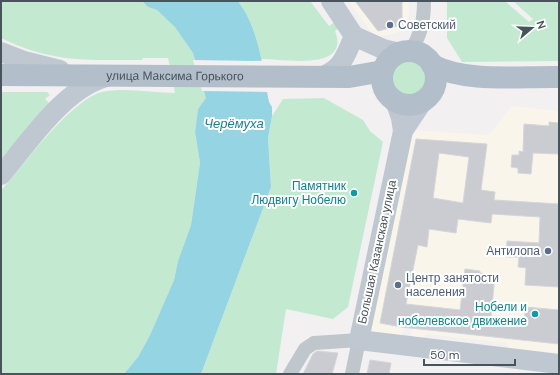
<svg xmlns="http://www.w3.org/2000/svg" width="560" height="375" font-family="'DM Sans',sans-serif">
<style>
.commercial{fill:#faf5eb}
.green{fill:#c3ead1}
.water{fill:#95d4e2}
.pier{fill:#f2f0f0}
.building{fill:#caccd1;stroke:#d4d6da;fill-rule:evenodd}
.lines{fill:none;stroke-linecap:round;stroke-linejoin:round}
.street{stroke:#bfc7cd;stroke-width:14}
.secondary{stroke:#bfc8d1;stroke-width:20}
.primary{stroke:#b2bfcb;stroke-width:22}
.service-dot{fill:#5c6f8a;stroke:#fff;stroke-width:1.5}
.culture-dot{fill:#0f9aa8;stroke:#fff;stroke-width:1.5}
.labels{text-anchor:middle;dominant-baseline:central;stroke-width:4;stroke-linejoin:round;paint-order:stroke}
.service-label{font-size:12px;fill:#4e5e75;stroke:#fff;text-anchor:start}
.street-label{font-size:12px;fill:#49535b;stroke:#fff}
.culture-label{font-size:12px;fill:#0d838f;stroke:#fff;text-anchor:end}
.water-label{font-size:13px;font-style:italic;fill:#1b7e94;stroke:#fff}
</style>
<rect width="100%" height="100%" fill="#f2f0f0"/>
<g class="commercial">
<polygon points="348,1 409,1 409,25 405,30 382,36 374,35"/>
<polygon points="512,106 559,111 559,356 509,351 507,343 426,334 422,339 411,337 412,327 404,327 401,337 373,334 371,328 413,130 489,135"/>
</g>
<g class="green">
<path d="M1,1h141l6,6 9,3 18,16 18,27 14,45 -9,11 -3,23 5,31 -9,62 -13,36 -4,19 -24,55 -12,22 -14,17h-123v-183c21,-25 71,-92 101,-99 24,-5 49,1 73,1l-7,-35h-25l-1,2c-55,0 -90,3 -141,-22z"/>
<path d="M238,1h72l19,25 7,-5 3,7 -4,3c16,41 -52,28 -74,28 -4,-22 -10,-40 -23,-58z"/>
<polygon points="447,1 505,1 529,22 533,19 513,1 559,1 559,61 462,62 447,38"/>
<circle cx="409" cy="79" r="20"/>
<polygon points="1,92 47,92 50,95 45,99 49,103 1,159"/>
<polygon points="324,98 363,120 370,131 383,142 348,307 333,319 286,309 276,374 201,374 271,187 268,138 272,116 283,99"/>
</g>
<path class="water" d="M142,1h96c22,30 24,65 31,101l3,5v9l-4,22 3,49 -70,187h-77l14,-17 12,-22 24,-55 4,-19 13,-36 9,-62 -5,-31 3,-23 8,-11 -13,-45 -18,-26 -18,-17 -9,-3z"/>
<polygon class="pier" points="193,60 264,61 269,92 202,91"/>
<g class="building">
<polygon points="355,1 402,1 402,25 378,31"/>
<polygon points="549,122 559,123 559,154 533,153 531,174 518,173 518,168 511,167 512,155 519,155 519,151 523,152 524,124 549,126"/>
<path d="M416,139l71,5 -6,46 14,2 -1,8 65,4v83l-34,-2 1,-17 -8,-1 1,-10h-13l1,-16 32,2 1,-26 -48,-3 -1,9 -33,-4 -2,14 -27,-4 -2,18 -9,-2 -12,59 54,6 5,-41 15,2v2l15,2 -4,41 33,4 2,-13 33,3v34l-158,-17 -21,-4zM439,153l30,4 -6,46 -30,-5z"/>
<polygon points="317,351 338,353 332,374 303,374 313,354"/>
<polygon points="370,360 391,363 389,374 367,374"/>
</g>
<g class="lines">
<g class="street">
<path d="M411,51c10,-18 13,-29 13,-50"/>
<polyline points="290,374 305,349 314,343 359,340 352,374"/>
</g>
<g class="secondary">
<polyline points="331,1 354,36"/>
<polyline points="354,36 383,49 400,53"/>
<polyline points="1,52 24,61 60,70"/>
<path d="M320,77c23,-8 25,-21 34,-41"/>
<polyline points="395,101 401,118 403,131 359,340 559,364"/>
<polyline points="403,131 423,101"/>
<path d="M1,175c29,-34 64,-89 109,-99"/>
</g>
<g class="primary">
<circle cx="409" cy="78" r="27"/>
<path d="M432,65c34,18 88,11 127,12"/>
<path id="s1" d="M1,75l348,2 34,-6"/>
</g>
</g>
<g class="service-dot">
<circle cx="390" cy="25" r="4"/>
<circle cx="548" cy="251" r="4"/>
<circle cx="398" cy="285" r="4"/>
</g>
<g class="culture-dot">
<circle cx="354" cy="193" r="4"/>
<circle cx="535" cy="314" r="4"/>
</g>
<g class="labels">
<g class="service-label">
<text x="398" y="25">Советский</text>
<text x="540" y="251" text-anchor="end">Антилопа</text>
<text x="406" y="278">Центр занятости<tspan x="406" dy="14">населения</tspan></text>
</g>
<g class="street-label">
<text stroke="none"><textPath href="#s1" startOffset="174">улица Максима Горького</textPath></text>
<text transform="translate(377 252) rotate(-78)">Большая Казанская улица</text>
</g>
<g class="culture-label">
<text x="346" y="186">Памятник<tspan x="346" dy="14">Людвигу Нобелю</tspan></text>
<text x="527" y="307">Нобели и<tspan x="527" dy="14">нобелевское движение</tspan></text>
</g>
<g class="water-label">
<text x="234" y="123">Черёмуха</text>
</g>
</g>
<rect width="560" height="375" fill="none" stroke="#49535b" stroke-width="4"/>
<g transform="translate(532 28) rotate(71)" stroke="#ffffff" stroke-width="3" paint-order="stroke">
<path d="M0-3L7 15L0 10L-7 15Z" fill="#49535b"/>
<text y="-6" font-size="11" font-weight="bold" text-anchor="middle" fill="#49535b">N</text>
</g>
<path d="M424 359v6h91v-6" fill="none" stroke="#49535b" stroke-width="2"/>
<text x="430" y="359" font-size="12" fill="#49535b" stroke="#ffffff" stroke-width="3" paint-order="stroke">50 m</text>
</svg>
